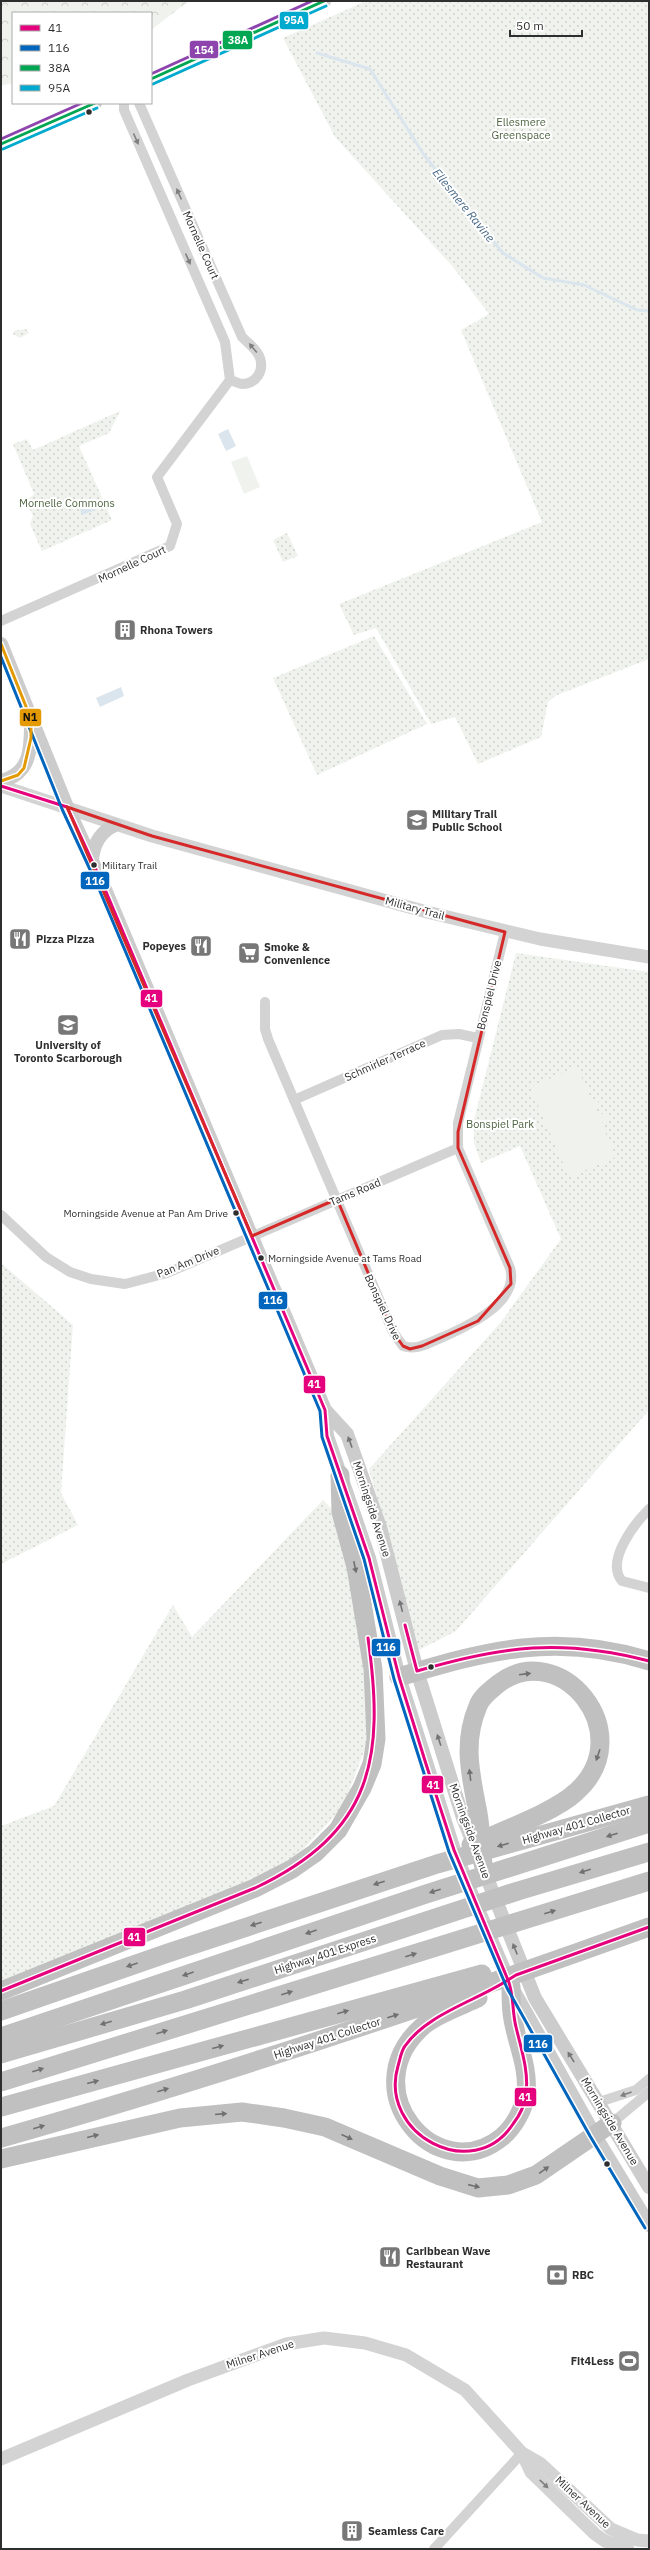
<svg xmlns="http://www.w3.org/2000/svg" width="650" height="2550" font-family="'IBM Plex Sans',sans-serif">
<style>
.grass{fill:url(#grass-dots)}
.forest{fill:url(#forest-crowns)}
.pitch{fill:#f0f3ed}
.water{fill:#dbe5ee}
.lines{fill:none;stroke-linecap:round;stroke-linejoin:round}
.stream{stroke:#dbe5ee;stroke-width:3}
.minor{stroke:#d3d3d3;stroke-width:10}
.tertiary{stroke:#d3d3d3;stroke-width:13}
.secondary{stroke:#ccc;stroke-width:14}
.motorway{stroke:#c0c0c0;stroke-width:19}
.bus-1-casing{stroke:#fff;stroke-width:6}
.bus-2-casing{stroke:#fff;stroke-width:6}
.bus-3-casing{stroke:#fff;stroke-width:6}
.bus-4-casing{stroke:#fff;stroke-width:6}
.bus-5-casing{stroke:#fff;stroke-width:6}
.bus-6-casing{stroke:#fff;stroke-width:6}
.bus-1{stroke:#e5007d;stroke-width:3}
.bus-2{stroke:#0065bd;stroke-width:3}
.bus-3{stroke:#00a651;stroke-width:3}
.bus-4{stroke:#00a9ce;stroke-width:3}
.bus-5{stroke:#8e44ad;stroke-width:3}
.bus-6{stroke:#e39a05;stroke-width:3}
.oneway{fill:#808080}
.oneway2{fill:#757575}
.oneway3{fill:#707070}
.marked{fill:none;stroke:#d62828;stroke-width:3;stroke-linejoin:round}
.bus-dot{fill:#2e2e2e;stroke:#fff;stroke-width:1.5}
.labels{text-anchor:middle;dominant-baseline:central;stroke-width:4;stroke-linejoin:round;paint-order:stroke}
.bus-label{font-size:10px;fill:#2e2e2e;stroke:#fff;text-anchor:start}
.park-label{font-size:11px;fill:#4e6441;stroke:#fff}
.street-label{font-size:11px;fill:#2e2e2e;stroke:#fff}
.poi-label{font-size:11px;font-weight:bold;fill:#2e2e2e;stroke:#fff;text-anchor:start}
.water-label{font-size:12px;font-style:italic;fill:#466786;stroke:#fff}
.line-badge{stroke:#fff;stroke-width:1.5}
.badge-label{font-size:11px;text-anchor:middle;font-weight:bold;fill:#fff}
.pale-badge-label{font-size:11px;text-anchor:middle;font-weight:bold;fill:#111}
</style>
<defs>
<pattern id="grass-dots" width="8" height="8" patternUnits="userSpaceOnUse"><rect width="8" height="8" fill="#f0f3ed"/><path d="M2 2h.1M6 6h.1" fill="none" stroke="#ced1cc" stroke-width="1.8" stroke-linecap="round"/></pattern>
<pattern id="forest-crowns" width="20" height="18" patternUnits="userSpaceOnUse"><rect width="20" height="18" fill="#f0f3ed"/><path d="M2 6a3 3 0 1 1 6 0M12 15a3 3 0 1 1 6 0" fill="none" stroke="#ced1cc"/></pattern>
</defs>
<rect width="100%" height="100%" fill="#fff"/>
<g class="grass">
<polygon points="366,1 649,1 649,659 557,695 548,702 541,737 478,764 455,717 431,724 376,628 354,635 339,604 542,522 461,330 489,314 453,267 335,137 283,38"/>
<polygon points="26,329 29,333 20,338 13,334 14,331"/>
<polygon points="120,411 109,433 79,446 112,520 42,551 30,524 33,516 26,501 34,494 13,444 27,439 33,450"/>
<polygon points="287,533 298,556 283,562 273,540"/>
<polygon points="374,636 427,724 317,775 273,678"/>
<polygon points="516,953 649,972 649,1410 456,1631 419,1650 369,1469 501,1322 561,1239 520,1146 481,1163 474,1143 474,1120"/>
<polygon points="1,1263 73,1325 61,1493 78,1525 1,1564"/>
<polygon points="323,1500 340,1518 365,1677 367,1743 343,1807 296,1857 254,1880 1,1983 1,1826 54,1806 173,1605 192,1637"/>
</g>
<polygon class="forest" points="1,1 189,1 151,30 151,13 13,13 13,83 1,86"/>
<g class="pitch">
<polygon points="247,456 260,487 244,494 231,462"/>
<polygon points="577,1067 592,1101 597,1099 601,1108 595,1110 598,1116 607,1111 611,1119 601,1123 616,1157 569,1177 530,1087"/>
</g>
<g class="water">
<polygon points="228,429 236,446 226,451 218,434"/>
<polygon points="91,498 96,510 82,515 78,504"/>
<polygon points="121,687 124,696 100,707 96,698"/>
</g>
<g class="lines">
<polyline class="stream" points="317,53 370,69 424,155 503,253 543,278 584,285 637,310 649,311"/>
<g class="minor">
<path d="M124,103v7l101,232 5,38c4,1 9,4 12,4 15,0 22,-14 18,-26 -3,-9 -12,-15 -18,-21l-103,-234"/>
<polyline points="1,621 170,546 177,524 157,477 230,380"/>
<path d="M265,1002v27l3,10 125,293 10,14c14,5 27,-4 40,-9 25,-11 77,-35 67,-69l-52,-120v-25l47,-191"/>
<polyline points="294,1100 442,1035 459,1034 478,1038"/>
<polyline points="1,1215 46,1257 70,1272 91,1279 125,1284 167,1273 458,1148"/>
<path d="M649,1509c-14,14 -44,52 -27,72l27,7"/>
<polyline points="599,2102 636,2090 649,2079"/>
<polyline points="612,2123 649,2092"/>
<polyline points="434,2549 522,2453"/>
</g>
<g class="tertiary">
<polyline points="1,786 152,836 427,912 540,939 649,957"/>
<polyline points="522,2453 541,2464 611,2529 637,2540 649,2541"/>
<polyline points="1,2459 188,2380 286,2344 324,2338 365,2343 406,2355 465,2390 522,2453 531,2472 595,2534 605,2541 628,2549"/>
</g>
<g class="secondary">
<polyline points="151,79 324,1"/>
<polyline points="1,144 95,103"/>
<polyline points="1,644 67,807 104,887 325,1410 347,1434 380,1527 417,1671 463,1818 535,1998 649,2187"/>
<path d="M1,781c29,-7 30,-31 30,-57"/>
<path d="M92,859c2,-16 8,-27 23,-34"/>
<polyline points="325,1410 327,1436 369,1558 399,1677 454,1850 474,1900 511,1986 594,2134 649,2225"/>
</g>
<g class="motorway">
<path d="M399,1677c89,-27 158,-45 250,-16"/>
<path d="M471,1845c28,-13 84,-33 105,-53 65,-58 -16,-156 -78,-108 -7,6 -17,13 -20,22 -16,37 -7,70 0,107 3,17 3,34 5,51"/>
<polyline points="1,1991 255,1888 292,1869 315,1853 338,1830 362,1788 372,1764 376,1739 373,1669 356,1567 341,1512 340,1475"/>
<path d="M478,1998c-15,7 -41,16 -54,27 -74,64 13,165 78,112 12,-10 22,-28 24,-44 3,-28 -11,-53 -14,-80 -1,-9 -1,-18 -1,-27"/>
<polyline points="1,2011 168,1953 437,1864 649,1805"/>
<polyline points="1,2037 423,1895 649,1823"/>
<polyline points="1,2054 185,2000 518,1891 649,1852"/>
<polyline points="1,2082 649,1881"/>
<polyline points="1,2107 482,1974"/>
<path d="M1,2138c219,-62 434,-134 648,-211"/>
<polyline points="1,2159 180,2118 242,2112 284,2118 325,2127 440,2176 478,2188 508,2185 536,2175 612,2123"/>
</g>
<g class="bus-1-casing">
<g id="bus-1">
<polyline points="1,786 67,807"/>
<polyline points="67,807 104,887 325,1410 327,1436 369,1558 399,1677 426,1764 454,1850 508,1980"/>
<path d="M405,1625l12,46c85,-25 145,-33 232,-10"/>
<path d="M508,1980c6,14 4,32 8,47 5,21 13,45 10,66 -1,11 -6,22 -13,31 -40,61 -135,10 -115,-58 2,-6 3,-15 7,-20 22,-32 71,-45 103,-66z"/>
<polyline points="508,1980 516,1975 649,1927"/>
<path d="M1,1991l254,-103c118,-56 130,-129 113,-250"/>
</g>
</g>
<g class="bus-2-casing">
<polyline id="bus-2" points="1,657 62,809 99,889 320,1411 322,1437 364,1559 394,1679 449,1852 507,1988 590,2136 645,2228"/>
</g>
<g class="bus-3-casing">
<g id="bus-3">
<polyline points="151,79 324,1"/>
<polyline points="1,144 95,103"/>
</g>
</g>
<g class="bus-4-casing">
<g id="bus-4">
<polyline points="153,84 326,6"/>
<polyline points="3,149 97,108"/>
</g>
</g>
<g class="bus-5-casing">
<g id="bus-5">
<polyline points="151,74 312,1"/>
<polyline points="1,139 82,103"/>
</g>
</g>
<g class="bus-6-casing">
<polyline id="bus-6" points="1,644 31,719 31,738 24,768 18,775 1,781"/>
</g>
<use href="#bus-1" class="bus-1"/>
<use href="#bus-2" class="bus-2"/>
<use href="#bus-3" class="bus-3"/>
<use href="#bus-4" class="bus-4"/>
<use href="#bus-5" class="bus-5"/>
<use href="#bus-6" class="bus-6"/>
</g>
<defs><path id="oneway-solid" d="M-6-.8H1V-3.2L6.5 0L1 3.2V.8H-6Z"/></defs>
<g class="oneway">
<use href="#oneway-solid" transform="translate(136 139) rotate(66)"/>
<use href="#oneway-solid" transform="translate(179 194) rotate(-114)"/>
<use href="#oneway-solid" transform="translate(188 259) rotate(66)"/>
<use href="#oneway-solid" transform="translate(253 348) rotate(-130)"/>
<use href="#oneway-solid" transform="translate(626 2094) rotate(160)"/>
<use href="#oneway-solid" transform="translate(544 2484) rotate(44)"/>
</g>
<g class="oneway2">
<use href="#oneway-solid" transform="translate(350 1442) rotate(-110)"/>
<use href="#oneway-solid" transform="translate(401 1606) rotate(-104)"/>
<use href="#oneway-solid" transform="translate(439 1740) rotate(-108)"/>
<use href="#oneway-solid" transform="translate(515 1949) rotate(-112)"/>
<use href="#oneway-solid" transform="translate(571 2057) rotate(-122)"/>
</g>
<g class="oneway3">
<use href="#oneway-solid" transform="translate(355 1567) rotate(78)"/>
<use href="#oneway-solid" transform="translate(525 1674) rotate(-7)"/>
<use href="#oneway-solid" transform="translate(598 1755) rotate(109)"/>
<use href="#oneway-solid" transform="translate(470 1775) rotate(-97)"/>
<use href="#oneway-solid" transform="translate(612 1835) rotate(162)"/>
<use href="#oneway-solid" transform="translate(503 1845) rotate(164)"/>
<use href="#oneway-solid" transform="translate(585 1871) rotate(163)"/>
<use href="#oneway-solid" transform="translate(379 1883) rotate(162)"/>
<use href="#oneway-solid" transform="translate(435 1891) rotate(162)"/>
<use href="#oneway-solid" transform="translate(550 1912) rotate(-17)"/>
<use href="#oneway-solid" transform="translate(256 1924) rotate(162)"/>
<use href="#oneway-solid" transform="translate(311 1932) rotate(161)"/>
<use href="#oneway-solid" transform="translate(411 1955) rotate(-17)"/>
<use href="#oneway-solid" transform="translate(132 1965) rotate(161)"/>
<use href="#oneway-solid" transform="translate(188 1974) rotate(161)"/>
<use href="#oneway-solid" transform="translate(243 1981) rotate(162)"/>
<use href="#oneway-solid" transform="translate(287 1993) rotate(-17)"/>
<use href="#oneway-solid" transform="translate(343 2012) rotate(-16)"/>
<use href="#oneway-solid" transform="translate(393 2016) rotate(-18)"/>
<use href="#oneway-solid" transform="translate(106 2023) rotate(164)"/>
<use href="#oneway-solid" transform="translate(162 2032) rotate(-17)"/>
<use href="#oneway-solid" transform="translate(218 2047) rotate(-15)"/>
<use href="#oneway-solid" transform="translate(38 2070) rotate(-17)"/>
<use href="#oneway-solid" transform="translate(93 2082) rotate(-15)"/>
<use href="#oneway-solid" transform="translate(163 2090) rotate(-17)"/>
<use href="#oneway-solid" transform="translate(221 2114) rotate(-5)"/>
<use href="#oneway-solid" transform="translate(39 2127) rotate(-16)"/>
<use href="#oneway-solid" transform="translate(93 2136) rotate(-14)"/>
<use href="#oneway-solid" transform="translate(347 2137) rotate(24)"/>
<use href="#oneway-solid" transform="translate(544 2170) rotate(-35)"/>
<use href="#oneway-solid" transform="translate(474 2186) rotate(13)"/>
</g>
<path class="marked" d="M67,807l85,29 353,96 -47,200v16l52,120 1,16 -33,37 -56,25 -12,3 -7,-3 -10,-14 -56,-133 -85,37z"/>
<defs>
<g id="building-square" transform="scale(1.15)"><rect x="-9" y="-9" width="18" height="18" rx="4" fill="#777" stroke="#fff"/><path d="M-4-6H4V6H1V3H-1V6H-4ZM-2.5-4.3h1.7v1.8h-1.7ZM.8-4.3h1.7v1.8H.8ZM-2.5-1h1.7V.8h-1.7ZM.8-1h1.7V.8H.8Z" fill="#fff"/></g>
<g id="school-square" transform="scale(1.15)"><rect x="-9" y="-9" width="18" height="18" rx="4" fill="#777" stroke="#fff"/><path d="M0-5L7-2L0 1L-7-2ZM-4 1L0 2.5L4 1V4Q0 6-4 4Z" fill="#fff"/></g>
<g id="restaurant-square" transform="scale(1.15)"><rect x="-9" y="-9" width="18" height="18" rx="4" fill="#777" stroke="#fff"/><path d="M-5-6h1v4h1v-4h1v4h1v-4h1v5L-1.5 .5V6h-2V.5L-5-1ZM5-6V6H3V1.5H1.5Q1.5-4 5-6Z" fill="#fff"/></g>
<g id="supermarket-square" transform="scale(1.15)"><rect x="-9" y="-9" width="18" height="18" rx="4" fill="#777" stroke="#fff"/><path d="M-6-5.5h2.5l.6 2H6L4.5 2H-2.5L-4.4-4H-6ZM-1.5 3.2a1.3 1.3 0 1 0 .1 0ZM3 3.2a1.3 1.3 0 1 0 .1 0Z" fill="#fff"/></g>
<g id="university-square" transform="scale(1.15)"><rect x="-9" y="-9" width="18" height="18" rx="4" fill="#777" stroke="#fff"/><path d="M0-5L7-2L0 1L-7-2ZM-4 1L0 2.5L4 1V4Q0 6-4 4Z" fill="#fff"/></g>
<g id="bank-square" transform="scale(1.15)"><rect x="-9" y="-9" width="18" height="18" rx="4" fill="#777" stroke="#fff"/><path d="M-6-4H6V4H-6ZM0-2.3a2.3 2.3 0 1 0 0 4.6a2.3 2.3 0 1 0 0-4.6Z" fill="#fff"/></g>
<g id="stadium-square" transform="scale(1.15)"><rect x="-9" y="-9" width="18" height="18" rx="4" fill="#777" stroke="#fff"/><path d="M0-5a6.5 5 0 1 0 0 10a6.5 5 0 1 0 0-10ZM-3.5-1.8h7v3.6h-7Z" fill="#fff"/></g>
</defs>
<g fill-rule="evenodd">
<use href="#building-square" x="125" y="630"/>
<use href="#school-square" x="417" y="820"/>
<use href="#restaurant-square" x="20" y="939"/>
<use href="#restaurant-square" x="201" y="946"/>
<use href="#supermarket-square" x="249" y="953"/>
<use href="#university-square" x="68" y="1025"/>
<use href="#restaurant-square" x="390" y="2257"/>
<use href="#bank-square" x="557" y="2275"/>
<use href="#stadium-square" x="629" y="2361"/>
<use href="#building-square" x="352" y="2531"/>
</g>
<g class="bus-dot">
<circle cx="89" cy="112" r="3.5"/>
<circle cx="94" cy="865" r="3.5"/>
<circle cx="236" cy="1213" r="3.5"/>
<circle cx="261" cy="1258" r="3.5"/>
<circle cx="431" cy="1667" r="3.5"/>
<circle cx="607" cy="2164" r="3.5"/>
</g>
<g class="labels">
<g class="bus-label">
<text x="102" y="865">Military Trail</text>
<text x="228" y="1213" text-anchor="end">Morningside Avenue at Pan Am Drive</text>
<text x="268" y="1258">Morningside Avenue at Tams Road</text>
</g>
<g class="park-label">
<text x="521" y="122">Ellesmere<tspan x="521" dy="13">Greenspace</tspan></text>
<text x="67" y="503">Mornelle Commons</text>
<text x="500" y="1124">Bonspiel Park</text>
</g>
<g class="street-label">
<text transform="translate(201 245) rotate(66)">Mornelle Court</text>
<text transform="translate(132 564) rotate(-25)">Mornelle Court</text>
<text transform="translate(415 908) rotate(15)">Military Trail</text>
<text transform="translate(489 995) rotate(-76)">Bonspiel Drive</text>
<text transform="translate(385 1060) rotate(-24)">Schmirler Terrace</text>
<text transform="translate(355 1192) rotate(-23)">Tams Road</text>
<text transform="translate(188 1262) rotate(-22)">Pan Am Drive</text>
<text transform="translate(383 1307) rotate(65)">Bonspiel Drive</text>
<text transform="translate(372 1509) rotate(72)">Morningside Avenue</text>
<text transform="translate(576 1825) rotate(-16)">Highway 401 Collector</text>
<text transform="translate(470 1831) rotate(70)">Morningside Avenue</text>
<text transform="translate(325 1954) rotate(-18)">Highway 401 Express</text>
<text transform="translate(327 2038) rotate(-18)">Highway 401 Collector</text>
<text transform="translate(610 2121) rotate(59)">Morningside Avenue</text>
<text transform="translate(260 2354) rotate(-18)">Milner Avenue</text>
<text transform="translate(583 2502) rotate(43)">Milner Avenue</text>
</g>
<g class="poi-label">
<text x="140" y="630">Rhona Towers</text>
<text x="432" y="814">Military Trail<tspan x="432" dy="13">Public School</tspan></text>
<text x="36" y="939">Pizza Pizza</text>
<text x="186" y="946" text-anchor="end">Popeyes</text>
<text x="264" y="947">Smoke &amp;<tspan x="264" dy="13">Convenience</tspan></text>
<text x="68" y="1045" text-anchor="middle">University of<tspan x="68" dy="13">Toronto Scarborough</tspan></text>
<text x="406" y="2251">Caribbean Wave<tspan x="406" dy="13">Restaurant</tspan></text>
<text x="572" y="2275">RBC</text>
<text x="614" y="2361" text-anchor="end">Fit4Less</text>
<text x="368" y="2531">Seamless Care</text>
</g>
<g class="water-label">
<text transform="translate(464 205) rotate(51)">Ellesmere Ravine</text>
</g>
</g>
<g class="line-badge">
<rect x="279" y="11" width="30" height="19" rx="4" fill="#00a9ce"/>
<rect x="222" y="30" width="31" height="20" rx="4" fill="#00a651"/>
<rect x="189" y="40" width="30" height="19" rx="4" fill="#8e44ad"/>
<rect x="19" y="708" width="23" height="19" rx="4" fill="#e39a05"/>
<rect x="80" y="871" width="30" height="19" rx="4" fill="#0065bd"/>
<rect x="140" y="989" width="23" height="19" rx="4" fill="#e5007d"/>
<rect x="258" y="1291" width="30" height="19" rx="4" fill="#0065bd"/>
<rect x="303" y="1375" width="23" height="19" rx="4" fill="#e5007d"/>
<rect x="371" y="1638" width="30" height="19" rx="4" fill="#0065bd"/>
<rect x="421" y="1775" width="23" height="19" rx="4" fill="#e5007d"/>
<rect x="123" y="1927" width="23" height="20" rx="4" fill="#e5007d"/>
<rect x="523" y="2034" width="30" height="19" rx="4" fill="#0065bd"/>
<rect x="514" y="2087" width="23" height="20" rx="4" fill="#e5007d"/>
</g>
<g class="badge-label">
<text x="294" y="24">95A</text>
<text x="238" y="44">38A</text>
<text x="204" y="54">154</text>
<text x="95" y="885">116</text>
<text x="151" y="1002">41</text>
<text x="273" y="1304">116</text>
<text x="314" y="1388">41</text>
<text x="386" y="1651">116</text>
<text x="433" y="1789">41</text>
<text x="134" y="1941">41</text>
<text x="538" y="2048">116</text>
<text x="525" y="2101">41</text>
</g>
<g class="pale-badge-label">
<text x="30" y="721">N1</text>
</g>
<rect width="650" height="2550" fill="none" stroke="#2e2e2e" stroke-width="4"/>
<rect x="12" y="12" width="140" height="92" fill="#ffffff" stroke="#ababab"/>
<rect x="20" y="25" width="20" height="6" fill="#e5007d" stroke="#ababab"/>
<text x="48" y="32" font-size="12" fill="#2e2e2e">41</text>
<rect x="20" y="45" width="20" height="6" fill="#0065bd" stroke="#ababab"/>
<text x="48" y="52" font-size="12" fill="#2e2e2e">116</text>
<rect x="20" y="65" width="20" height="6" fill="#00a651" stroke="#ababab"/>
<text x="48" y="72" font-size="12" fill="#2e2e2e">38A</text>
<rect x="20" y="85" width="20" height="6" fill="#00a9ce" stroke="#ababab"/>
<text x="48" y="92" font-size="12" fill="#2e2e2e">95A</text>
<path d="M510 30v6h72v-6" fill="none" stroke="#2e2e2e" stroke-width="2"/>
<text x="516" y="30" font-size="12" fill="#2e2e2e" stroke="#ffffff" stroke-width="3" paint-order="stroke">50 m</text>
</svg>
